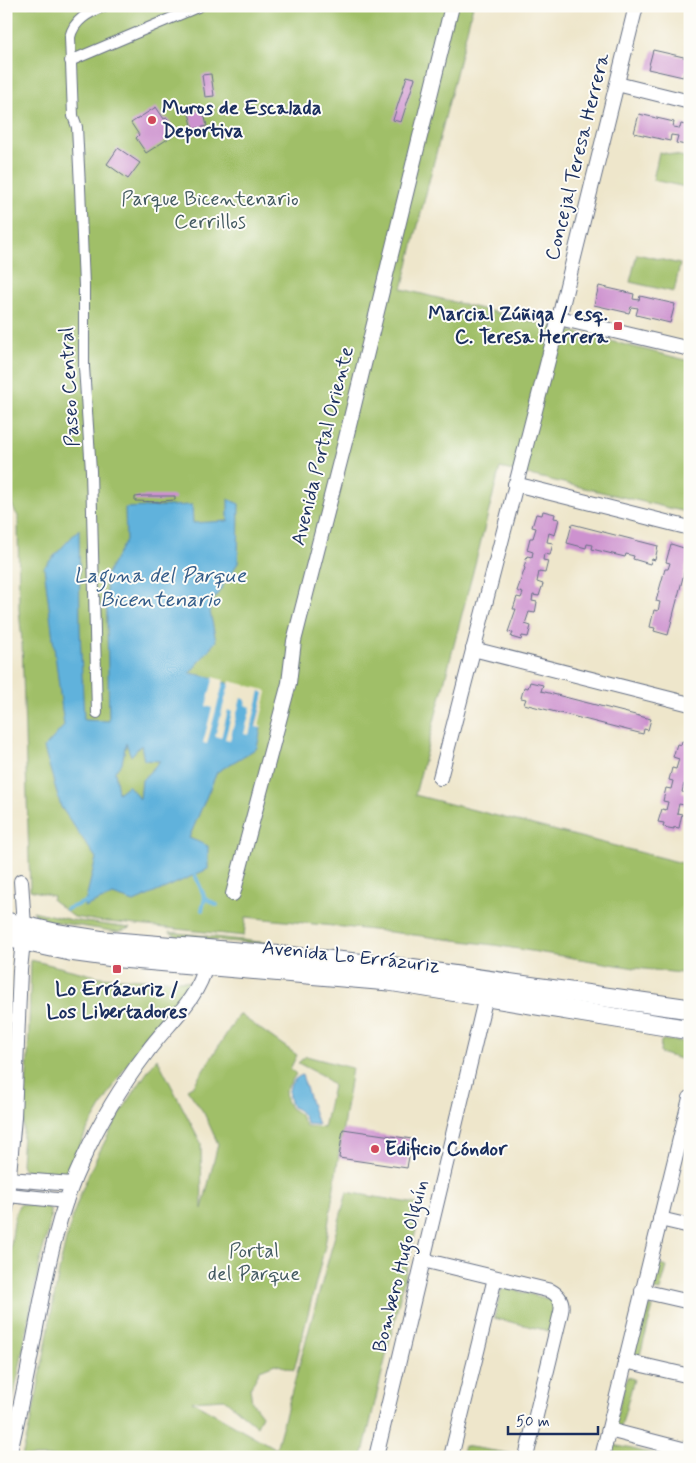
<svg xmlns="http://www.w3.org/2000/svg" width="696" height="1463" font-family="Mynerve,sans-serif">
<style>
.green{fill:#a0bf67;stroke:#5e7762}
.water{fill:#61b2dc;stroke:#3e709d;fill-rule:evenodd}
.pier{fill:#eee6cb}
.lines{fill:none;stroke-linecap:round;stroke-linejoin:round}
.stream{stroke:#61b2dc;stroke-width:4}
.building{fill:#cd92cf}
.pedestrian-casing{stroke:#656f84;stroke-width:12}
.minor-casing{stroke:#656f84;stroke-width:16}
.secondary-casing{stroke:#656f84;stroke-width:21}
.pedestrian{stroke:#fff;stroke-width:10}
.minor{stroke:#fff;stroke-width:14}
.secondary{stroke:#fff;stroke-width:19}
.poi-dot{fill:#d1495b;stroke:#fdfcf7;stroke-width:2}
.labels{text-anchor:middle;dominant-baseline:central;stroke-width:4;stroke-linejoin:round;paint-order:stroke}
.poi-label{font-size:20px;font-weight:bold;fill:#1b2f5e;stroke:#fdfcf7;text-anchor:start}
.street-label{font-size:20px;fill:#1b2f5e;stroke:#fdfcf7}
.park-label{font-size:20px;fill:#435a61;stroke:#fdfcf7}
.water-label{font-size:21px;font-style:italic;fill:#345d8a;stroke:#fdfcf7}
</style>
<rect width="100%" height="100%" fill="#fdfcf7"/>
<filter id="ink" filterUnits="userSpaceOnUse"><feTurbulence type="fractalNoise" baseFrequency=".02" numOctaves="2"/><feDisplacementMap in="SourceGraphic" scale="10" xChannelSelector="R" yChannelSelector="G"/><feConvolveMatrix kernelMatrix="1 2 1 2 8 2 1 2 1" color-interpolation-filters="sRGB"/></filter>
<filter id="wash" filterUnits="userSpaceOnUse"><feTurbulence type="fractalNoise" baseFrequency=".0096" numOctaves="4" result="noise"/><feDisplacementMap in="SourceGraphic" scale="20" xChannelSelector="R" yChannelSelector="G"/><feGaussianBlur stdDeviation="1.12" result="paint"/><feColorMatrix in="noise" values="0 0 0 0 0 0 0 0 0 0 0 0 0 0 0 0 0 1.4 0 .05"/><feComposite in="paint" operator="in"/></filter>
<g filter="url(#wash)">
<rect width="100%" height="100%" fill="#eee6cb"/>
<g class="green">
<path d="M6,6h467l-71,283 288,72v152l-190,-45 -85,327 275,70v109l-55,-6 -141,-23 -112,-14 -136,-14 -2,19 -146,-15 -24,-4 -22,-17 1,-4 -23,-6 -8,-248 -3,-32 -1,-94c-10,-13 -5,-20 -12,-31z"/>
<polygon points="659,152 690,158 690,188 653,180"/>
<polygon points="637,254 680,264 674,292 630,282"/>
<polygon points="33,911 71,920 130,928 118,932 49,921 37,917"/>
<polygon points="169,932 269,943 269,944 180,938"/>
<polygon points="31,960 100,977 188,981 189,984 184,994 141,1044 122,1072 86,1132 69,1170 63,1175 27,1172 23,1170 21,1164 28,1058"/>
<path d="M239,1014l58,41 -7,14 6,5 -11,17 1,9 4,8 9,6 7,12 18,2 9,-42 -10,-10 -25,-13 8,-7 46,12 -27,178 -31,124 -19,-6 -15,6 -10,18 2,14 10,13 -5,11 -33,-27 -32,2 84,48 71,-257 75,13 -60,252h-340c7,-28 14,-57 19,-86 12,-60 18,-123 41,-181 19,-47 46,-91 75,-132l44,85 1,66 16,-65 -14,-31 -17,-24 7,-4z"/>
<polygon points="664,1040 690,1042 690,1062 660,1053 661,1041"/>
<path d="M23,1204l25,3 2,3c3,10 -8,40 -10,52 -12,56 -20,112 -34,168v-149l9,-66 4,-10z"/>
<polygon points="656,1264 667,1267 660,1291 650,1289"/>
<polygon points="502,1287 553,1300 557,1307 549,1331 494,1318"/>
<polygon points="646,1305 653,1307 640,1355 633,1354"/>
<polygon points="627,1377 634,1379 621,1427 614,1425"/>
<polygon points="614,1445 668,1457 610,1457"/>
<polygon points="464,1446 520,1455 520,1457 461,1457"/>
</g>
<g class="water">
<path d="M228,499l11,5 -1,59 -29,44 7,34 -26,32 24,5v2l51,12 -9,34 5,2 -4,20 -40,24 -28,66 19,8v23l-74,33 -21,-7 -29,12 12,-49 -35,-51 -17,-59 20,-22 -20,-159 35,-38 1,100 4,91 25,1 -3,-146 20,-35 -1,-32 67,-3 1,18 35,-2zM126,743l5,13 10,-11 3,15 16,1 -18,19 -2,19 -12,-14 -10,8 -3,-22 7,-8z"/>
<path d="M302,1075l16,50 -11,-1c-4,-9 -6,-14 -15,-17 -6,-13 -4,-26 10,-32z"/>
</g>
<g class="pier">
<polygon points="214,676 216,678 224,680 207,744 203,743 212,708 206,706"/>
<polygon points="230,681 265,690 267,692 259,725 262,726 261,728 256,727 264,693 260,691 249,735 244,734 251,707 245,705 246,700 241,698 230,740 225,739 232,712 228,710 221,738 215,736"/>
</g>
<g class="lines">
<g class="stream">
<polyline points="195,875 205,898 217,905"/>
<polyline points="67,909 85,902"/>
<polyline points="202,910 205,898"/>
</g>
</g>
<g id="blocks">
<g class="building">
<polygon points="653,50 688,58 687,63 690,63 690,72 685,71 683,77 648,69"/>
<polygon points="211,74 214,96 205,97 202,75"/>
<polygon points="407,76 415,78 401,122 393,120"/>
<polygon points="156,107 164,119 167,118 177,133 146,153 136,138 139,135 131,123"/>
<polygon points="203,109 207,126 193,129 189,113"/>
<polygon points="639,114 674,122 673,127 680,128 681,124 690,126 690,146 676,143 678,136 671,135 670,141 634,133"/>
<polygon points="118,148 140,163 128,179 107,164"/>
<polygon points="599,286 634,294 633,299 639,300 640,296 675,304 670,323 636,315 638,308 631,307 629,313 594,305"/>
<polygon points="143,496 175,496 175,500 161,501 161,502 135,501 135,497"/>
<polygon points="543,511 555,514 554,518 559,519 555,535 549,533 547,542 553,543 550,555 544,554 543,560 548,561 545,573 539,572 537,582 543,584 539,596 533,595 532,601 537,602 535,613 529,612 525,624 531,626 528,637 522,636 521,640 511,637 513,633 508,632 516,609 513,609 517,597 521,598 523,593 517,591 525,568 524,567 527,556 532,557 533,552 527,550 530,538 533,538 536,528 532,527 536,514 542,515"/>
<polygon points="572,524 658,546 655,560 652,559 650,564 633,559 634,556 626,554 625,557 592,549 593,545 587,544 586,548 567,543"/>
<polygon points="671,544 690,550 668,635 654,631 655,628 650,627 654,610 658,611 660,602 656,601 665,569 668,569 670,563 666,562"/>
<polygon points="530,682 543,685 541,691 651,719 648,730 644,729 643,734 524,704 526,699 521,698 524,687 528,688"/>
<polygon points="682,741 690,743 690,761 687,772 690,773 690,782 689,786 684,784 682,792 687,793 684,805 679,804 677,813 682,814 679,828 674,827 674,829 663,827 664,823 658,822 662,809 666,810 668,802 663,801 666,788 671,789 673,781 669,780 672,768 676,769 679,759 673,757 677,744 681,745"/>
<polygon points="343,1129 412,1139 407,1168 339,1158"/>
</g>
</g>
</g>
<g filter="url(#ink)">
<use href="#blocks" fill-opacity="0" stroke="#656f84" stroke-width="1"/>
<g class="lines">
<g class="pedestrian-casing">
<g id="pedestrian">
<polyline points="70,61 200,6"/>
<path d="M97,713l-6,-242 -7,-104v-81l-4,-99 -3,-60 -4,-11 -3,-79c4,-17 18,-24 34,-31"/>
</g>
</g>
<g class="minor-casing">
<g id="minor">
<polyline points="617,84 690,102"/>
<polyline points="559,318 690,349"/>
<polyline points="515,484 690,528"/>
<polyline points="473,649 690,704"/>
<polyline points="440,778 559,318 636,6"/>
<polyline points="21,881 24,926"/>
<polyline points="233,894 289,683 294,641 345,442 452,6"/>
<polyline points="9,1179 72,1184"/>
<polyline points="8,1195 66,1201"/>
<polyline points="6,1210 14,1117 20,970 23,941"/>
<polyline points="660,1219 690,1226"/>
<path d="M423,1260l128,31c9,5 12,12 10,21l-35,145"/>
<polyline points="642,1291 690,1302"/>
<polyline points="625,1361 690,1376"/>
<polyline points="609,1430 690,1451"/>
<path d="M9,1457c7,-31 14,-62 20,-93 14,-70 23,-140 54,-205 17,-38 39,-74 64,-107 20,-28 51,-52 59,-87"/>
<polyline points="376,1457 486,996"/>
<polyline points="451,1457 495,1278"/>
<polyline points="602,1457 690,1098"/>
</g>
</g>
<g class="secondary-casing">
<g id="secondary">
<polyline points="6,922 59,934 104,941 285,956 388,966 690,1009"/>
<polyline points="6,937 70,951 121,958 389,981 690,1030"/>
</g>
</g>
<use href="#pedestrian" class="pedestrian"/>
<use href="#minor" class="minor"/>
<use href="#secondary" class="secondary"/>
</g>
</g>
<g class="poi-dot">
<circle cx="152" cy="120" r="5"/>
<rect x="613" y="321" width="10" height="10" rx="2.5"/>
<rect x="112" y="964" width="10" height="10" rx="2.5"/>
<circle cx="375" cy="1149" r="5"/>
</g>
<g class="labels">
<g class="poi-label">
<text x="162" y="108">Muros de Escalada<tspan x="162" dy="23">Deportiva</tspan></text>
<text x="608" y="314" text-anchor="end">Marcial Zúñiga / esq.<tspan x="608" dy="23">C. Teresa Herrera</tspan></text>
<text x="117" y="989" text-anchor="middle">Lo Errázuriz /<tspan x="117" dy="23">Los Libertadores</tspan></text>
<text x="385" y="1149">Edificio Cóndor</text>
</g>
<g class="street-label">
<text transform="translate(578 157) rotate(-76)">Concejal Teresa Herrera</text>
<text transform="translate(70 387) rotate(-93)">Paseo Central</text>
<text transform="translate(323 446) rotate(-76)">Avenida Portal Oriente</text>
<text transform="translate(351 957) rotate(6)">Avenida Lo Errázuriz</text>
<text transform="translate(401 1266) rotate(-76)">Bombero Hugo Olguín</text>
</g>
<g class="park-label">
<text x="210" y="199">Parque Bicentenario<tspan x="210" dy="23">Cerrillos</tspan></text>
<text x="254" y="1251">Portal<tspan x="254" dy="23">del Parque</tspan></text>
</g>
<g class="water-label">
<text x="160" y="576">Laguna del Parque<tspan x="160" dy="24">Bicentenario</tspan></text>
</g>
</g>
<rect width="696" height="1463" fill="none" stroke="#fdfcf7" stroke-width="25"/>
<path d="M508 1426v8h90v-8" fill="none" stroke="#1b2f5e" stroke-width="2.5"/>
<text x="516" y="1426" font-size="15" fill="#1b2f5e" stroke="#fdfcf7" stroke-width="4" paint-order="stroke">50 m</text>
</svg>
